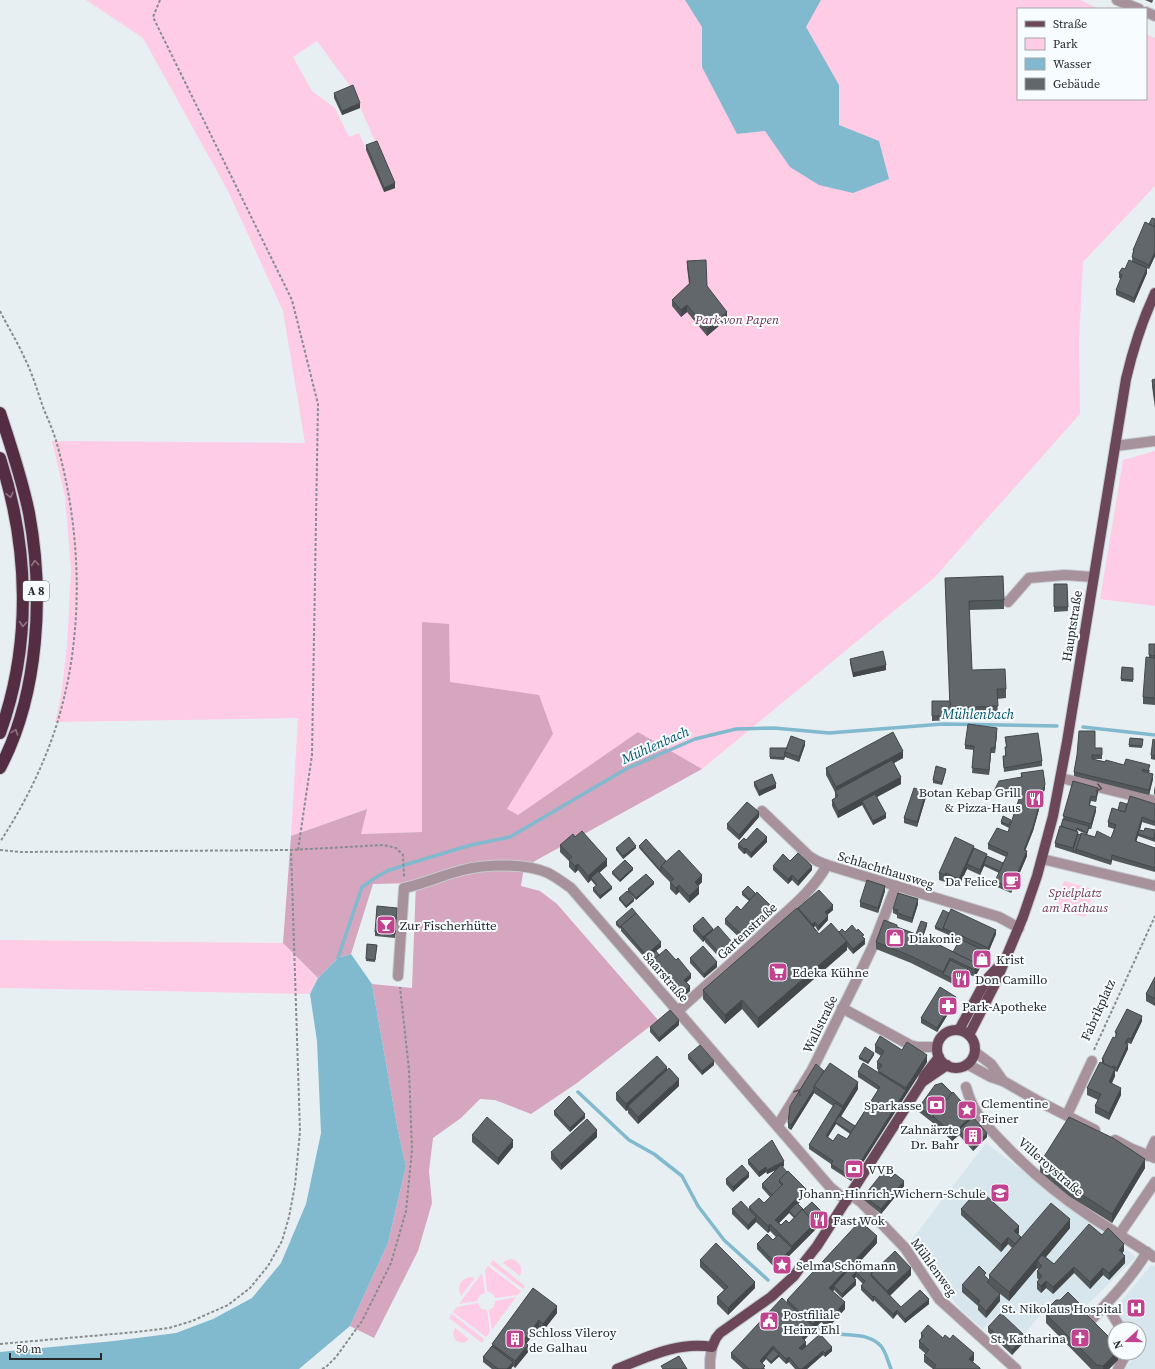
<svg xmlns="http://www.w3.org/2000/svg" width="1155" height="1369" font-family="'Source Serif 4',serif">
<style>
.built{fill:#d6e6ec}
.green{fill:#fecce5;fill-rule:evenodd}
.forest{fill:#d6a5be}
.water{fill:#81b9cf}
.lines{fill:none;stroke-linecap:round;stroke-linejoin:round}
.stream{stroke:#81b9cf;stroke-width:3.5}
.minor-casing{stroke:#c5cbce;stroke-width:12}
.major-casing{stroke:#c5cbce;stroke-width:12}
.highway-casing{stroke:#c5cbce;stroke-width:14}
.path{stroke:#888d8f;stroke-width:2;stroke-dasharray:3 2;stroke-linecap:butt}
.minor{stroke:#a7929c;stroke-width:10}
.major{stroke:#6b4759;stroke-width:10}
.highway{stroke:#552d42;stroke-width:12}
.wall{fill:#53595b;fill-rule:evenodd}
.shaded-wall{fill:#44484a}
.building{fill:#61676a;stroke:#44484a}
.oneway{stroke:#8e7584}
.oneway2{stroke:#544e52}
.labels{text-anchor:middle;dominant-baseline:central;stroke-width:4;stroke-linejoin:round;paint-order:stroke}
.shield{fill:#f7fcff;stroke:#65686a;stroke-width:1}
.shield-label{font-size:12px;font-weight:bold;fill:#27292a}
.park-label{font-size:13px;font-style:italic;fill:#703456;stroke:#f7fcff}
.street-label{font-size:13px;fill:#27292a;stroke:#f7fcff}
.poi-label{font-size:13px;fill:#27292a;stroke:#f7fcff;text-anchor:start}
.water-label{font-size:14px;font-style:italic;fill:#02536a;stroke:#f7fcff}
</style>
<rect width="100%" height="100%" fill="#e8eff2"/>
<g class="built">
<polygon points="986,1143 1136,1257 1083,1309 1068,1296 1056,1300 1042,1312 1024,1335 1001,1311 983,1329 960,1309 909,1243"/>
<polygon points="1152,1264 1155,1267 1155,1369 1125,1369 1137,1353 1139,1353 1141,1347 1139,1345 1139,1329 1127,1329 1118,1312 1118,1305"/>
</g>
<g class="green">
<path d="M86,0h995l17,9h-80v90h128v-65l9,4v148l-72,76 -4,79 1,73 -146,164 -232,191 -64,-37 -120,83 -96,17 -61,2 5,-25 -75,27 7,-118 -243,4 6,-26 6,-50 4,-76 -6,-74 -13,-55 253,2 -22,-132 -55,-120 -85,-153zM317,41l36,49 42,98 -11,4 -25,-59 -10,4 -14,-29 -23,-17 -19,-34z"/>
<polygon points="1155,451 1155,606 1100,599 1123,460"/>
<polygon points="1064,881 1095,890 1085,917 1056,909"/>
<polygon points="0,940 283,943 318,978 310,994 0,988"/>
<path d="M512,1259c8,3 11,9 8,17l-17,-13 2,-2z"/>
<polygon points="493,1260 525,1286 523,1289 490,1264"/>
<polygon points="488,1266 521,1291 518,1295 495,1298 493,1294 487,1291 485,1270"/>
<polygon points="482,1273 485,1293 480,1295 477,1301 459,1304"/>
<path d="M471,1277l4,1 -14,18c-5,-9 0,-18 10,-19z"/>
<polygon points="516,1297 492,1330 489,1310 494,1307 495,1301"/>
<polygon points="478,1303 481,1309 487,1310 490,1332 486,1337 453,1312 457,1307"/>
<polygon points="452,1314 484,1339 482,1343 449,1318"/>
<polygon points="455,1328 469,1339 464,1343 456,1341 453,1334"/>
</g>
<polygon class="forest" points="422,622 449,624 450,682 539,695 553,734 507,809 518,815 638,732 702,769 524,867 521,886 540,891 557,904 658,1020 577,1083 531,1114 495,1100 480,1099 461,1118 433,1138 429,1171 432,1203 418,1251 374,1338 350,1326 388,1243 406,1166 398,1131 372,984 412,988 416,883 373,884 351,954 338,958 318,978 283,943 291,836 367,809 361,834 422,832"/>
<g class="water">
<polygon points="685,0 821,0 806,27 839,85 839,125 879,141 889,179 853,193 819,185 790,167 765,131 737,134 702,67 702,27"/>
<polygon points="351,954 372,984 398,1131 406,1166 388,1243 350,1326 299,1369 0,1369 0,1352 114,1341 176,1333 213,1319 252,1298 281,1263 306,1204 321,1133 317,1041 310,994 318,978 338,958"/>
</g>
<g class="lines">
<g class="stream">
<polyline points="1083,727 1155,735"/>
<polyline points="338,958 362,887 375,878 387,871 411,863 471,845 510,837 626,769 695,739 736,729 774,728 829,733 943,724 1057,726"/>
<polyline points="578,1092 629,1140 654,1154 682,1176 698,1206 724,1240 768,1280"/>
<path d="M819,1327c18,14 45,1 62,19 5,6 7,16 10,23"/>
</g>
<g class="minor-casing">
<g id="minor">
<polyline points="1117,0 1139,9"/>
<polyline points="1146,12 1155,16"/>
<polyline points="1115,446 1155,441"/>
<polyline points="1008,602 1029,578 1065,575 1093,577"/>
<polyline points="1061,778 1155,801"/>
<polyline points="762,811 809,856 817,861 827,865 999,917 1019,928"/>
<polyline points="1042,859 1155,886"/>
<path d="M398,976l6,-88c20,-4 38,-13 59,-18 23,-6 62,-7 85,3 8,4 16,10 23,15l259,299 17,14"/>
<polyline points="842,1008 910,1045 917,1047 937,1047"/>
<path d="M678,1011c32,-29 64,-57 95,-87 19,-17 41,-35 54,-59"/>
<polyline points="975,1052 991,1064 1003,1081"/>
<polyline points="967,1064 991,1077 1003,1081 1040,1102 1095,1130"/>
<path d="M966,1087c8,28 18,36 38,57 25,26 53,50 83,70 22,15 45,28 67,43"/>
<polyline points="1067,1115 1092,1061"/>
<polyline points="778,1125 812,1070 860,973 872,948 896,886"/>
<polyline points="1115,1140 1132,1149 1155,1158"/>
<polyline points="1148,1156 1155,1141"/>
<polyline points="851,1195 861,1202 905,1248 939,1299 1016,1369"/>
<polyline points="1119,1235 1155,1182"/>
<polyline points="1106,1304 1121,1329"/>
<path d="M1092,1319c19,-20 40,-42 55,-67"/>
<polyline points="710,1369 710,1360 712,1347"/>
<polyline points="1118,1369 1124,1358 1125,1353"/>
</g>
</g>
<g class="major-casing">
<g id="major">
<polyline points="959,1030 986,980 999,966"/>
<circle cx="956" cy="1049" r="19"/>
<path d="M969,1035l26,-51 28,-67 14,-41 16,-60 14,-74 59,-363c7,-30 16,-58 29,-86"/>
<polyline points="922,1082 947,1065"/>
<path d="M617,1369c30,-12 62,-28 95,-22l4,-9 4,-5 51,-36 23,-21 8,-11 15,-19 105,-164 2,-6 15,-19"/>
</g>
</g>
<g class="highway-casing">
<g id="highway">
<path d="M0,413c11,33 22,66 29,100 15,81 10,181 -29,255"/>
<path d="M0,458c29,89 32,186 0,275"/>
</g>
</g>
<g class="path">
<polyline points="160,0 153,17 292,300 318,404 312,755 298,850"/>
<path d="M0,311c8,16 18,32 25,48 8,16 13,34 19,51 5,11 10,23 13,34 23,81 27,176 6,258 -12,49 -35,97 -63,140"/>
<polyline points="0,850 20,852 291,850 384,845 396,848 403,855 404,877"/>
<polyline points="1094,1050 1155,916"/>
<polyline points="0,1344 136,1332 169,1328 192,1321 228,1305 250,1288 268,1266 282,1241 289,1217 295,1185 300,1131 291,850"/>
<polyline points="322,1369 326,1367 336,1357 362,1321 391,1263 406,1211 412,1150 409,1070 400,987"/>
</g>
<use href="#minor" class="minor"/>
<use href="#major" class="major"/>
<use href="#highway" class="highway"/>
</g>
<g class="wall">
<polygon points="1145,0 1153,0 1152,3"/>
<polygon points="334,93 360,108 342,115 334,98"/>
<polygon points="366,145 395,188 384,192 366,150"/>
<polygon points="1155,219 1155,256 1149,269 1147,268 1147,273 1134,303 1116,295 1116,290 1121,279 1119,278 1119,273 1125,269 1132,261 1133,250 1149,224"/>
<polygon points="687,261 707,286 727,319 707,336 687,312 681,317 672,306 672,300 689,284 687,267"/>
<polygon points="1155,379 1155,408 1152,386 1152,380"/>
<polygon points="945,578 1004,600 1004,609 969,610 972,670 1006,689 1006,698 997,699 998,715 951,717 951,720 932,721 932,706 950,701"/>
<polygon points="1054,584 1067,584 1068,611 1054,612"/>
<polygon points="1149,644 1155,644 1155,705 1143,704 1143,697 1149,657"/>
<polygon points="850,659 886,670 853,677 850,663"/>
<polygon points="1122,667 1133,668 1133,682 1121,681"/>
<polygon points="997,733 995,753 991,753 989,775 972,773 974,750 965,749 965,745"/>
<polygon points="1005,737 1042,761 1042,766 1004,772 1003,756 1005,756 1005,747 1006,747"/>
<polygon points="1143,739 1142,748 1129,747 1129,745"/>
<polygon points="1155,740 1155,760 1151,759 1151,755"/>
<polygon points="805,745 799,762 785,757 784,760 770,759 770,748 787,748"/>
<polygon points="1095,748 1102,748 1102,759 1092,759 1150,770 1149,773 1153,779 1149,795 1074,776 1074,772 1077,755"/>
<polygon points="903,758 894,763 901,784 877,797 886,818 873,825 862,805 838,818 832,806 832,800 835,798 835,792 826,775 826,768"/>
<polygon points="946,771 942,785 933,783 933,780"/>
<polygon points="1021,773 1045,788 1033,831 1025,850 1027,856 1011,893 995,886 995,881 999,873 984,866 980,875 967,869 959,886 946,880 945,882 939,880 939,873 974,848 987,856 1003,863 1006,857 988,849 988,844 1008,832 1020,798 1018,798 1018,792 994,796 994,791 1021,777"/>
<path d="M1073,781l25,11 -2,10 -5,-1 -1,4 6,6 -5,18h-2l-2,6 8,2 16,1 3,-9 -6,-2v-5l10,-12 9,-6h28v22l-13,-4 -2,8 4,1 11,-1v12l-17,-6v-1l-2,7 19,6v24l-43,-12 -1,5 -56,-18v-4l6,-17zM1077,830l9,4 -5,1 -3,-1z"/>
<polygon points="754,782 776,788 759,796 754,786"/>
<polygon points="1155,786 1155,795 1154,794 1154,790"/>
<polygon points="926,797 917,827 904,823 904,818"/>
<polygon points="759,817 739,840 727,829 727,824"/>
<polygon points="1001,822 1011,822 1009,828 1001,824"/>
<polygon points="575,837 607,866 599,873 612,889 600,899 593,891 593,888 596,886 591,880 588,883 578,870 575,873 569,867 569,861 560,852 560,845"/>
<polygon points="746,840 767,842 751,858 746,853 744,854 738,848 738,844"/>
<polygon points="639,846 666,861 702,882 698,886 699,894 689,903 679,892 676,895 670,889 670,882 661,873 639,848"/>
<polygon points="616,848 636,848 623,859 616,850"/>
<polygon points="773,866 812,870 798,886 792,880 788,884 773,870"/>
<polygon points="633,870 620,882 612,874 612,872"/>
<polygon points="654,884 636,900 628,892 628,889"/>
<polygon points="885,891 878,913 860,907 860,902"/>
<polygon points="742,892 756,894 771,911 743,941 725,924 725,919 741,910 749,901 742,895"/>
<polygon points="619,898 634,901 626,908 619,900"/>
<polygon points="918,904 912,923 897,918 897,915 893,913 893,909"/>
<polygon points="798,908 833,910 827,915 828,920 818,931 815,926 814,927 819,934 839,932 845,932 864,938 865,944 853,954 847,947 847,950 758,1028 742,1009 725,1024 703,999 703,990 798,910"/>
<polygon points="397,913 395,938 375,936 375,932"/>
<polygon points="636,914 661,947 646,959 621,931 621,928 620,929 616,925 616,922"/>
<polygon points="927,925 923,937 953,952 959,942 951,938 951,936 935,929 935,927 996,934 988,953 986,952 986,957 975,977 968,974 961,988 911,963 876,949 876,942 897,927 916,934"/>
<polygon points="693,926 713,930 732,947 720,958 705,942 705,940 703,942 693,931"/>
<polygon points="367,944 377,945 375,962 366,961"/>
<polygon points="659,955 691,978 686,983 690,991 681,999 648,961 648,959"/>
<polygon points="690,958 717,967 704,978 690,963"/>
<polygon points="1155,977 1155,1006 1146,1001 1146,994"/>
<polygon points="956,1001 937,1032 921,1023 921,1018"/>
<polygon points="1142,1021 1131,1044 1128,1043 1127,1044 1128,1049 1117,1072 1115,1071 1115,1076 1112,1083 1121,1095 1109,1120 1095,1113 1095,1106 1098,1100 1087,1095 1087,1088 1102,1063 1102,1059 1115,1038 1116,1037 1115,1032"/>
<polygon points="679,1025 659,1042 650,1032 650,1027"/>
<path d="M875,1045l27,5 25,12 -76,119 -20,-13v-4l-22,-15v-4l24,-39 -19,-13 -23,37 -3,-2v-5l36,-52 34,18 -17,27 14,10 23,-36 -20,-13v-5l20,1 1,-3 -2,-1v-7l4,-6 -6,-4zM836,1124l14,10 -3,5 -14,2 -5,-4z"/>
<polygon points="688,1055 714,1065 702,1075 688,1059"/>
<polygon points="874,1055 868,1064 859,1059 859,1057"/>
<polygon points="679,1086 638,1124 628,1113 628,1110 626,1111 616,1100 616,1093"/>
<polygon points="919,1107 973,1117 987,1137 973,1151 959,1135 952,1141 933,1123 919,1112"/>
<polygon points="554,1111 585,1118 570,1132 554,1115"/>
<polygon points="472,1135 513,1147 498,1165 472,1142"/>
<polygon points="597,1137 561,1170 551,1159 551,1152"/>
<path d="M748,1160l36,6 -2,1 24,29 -8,8 6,6 21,10 -49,49 -19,-20v-5l16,-4 3,-3 -6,-6 -2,2 -12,-11 -8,8 -16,-16v-5l17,1v-3l15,-4 6,-6 -8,-9v-4l14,-14 -9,4 -1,-2 -7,5 -11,-13zM789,1213l5,5 -5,5 -8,2 -2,-2z"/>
<polygon points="1040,1163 1145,1168 1112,1223 1069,1196 1040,1172"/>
<polygon points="749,1177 733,1192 726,1184 726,1179"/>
<polygon points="891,1178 904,1186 881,1214 864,1200 864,1196"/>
<polygon points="961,1209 1019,1233 1018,1234 1021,1237 1070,1228 1046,1257 1054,1264 1102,1235 1124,1251 1122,1253 1125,1263 1109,1280 1103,1275 1090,1289 1074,1273 1053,1294 1046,1288 1041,1293 1037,1289 1037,1282 1039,1280 1037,1278 1037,1271 1039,1270 1037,1268 1009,1301 994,1289 1000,1301 986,1318 978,1310 978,1306 962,1292 962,1285 986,1278 989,1280 989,1275 1012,1248 1008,1244 1001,1252 961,1215"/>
<polygon points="877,1243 860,1261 872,1273 911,1275 890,1296 901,1307 929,1304 905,1323 897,1314 893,1319 874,1300 873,1302 861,1290 861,1286 863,1284 856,1277 854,1278 856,1285 842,1298 834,1290 833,1291 845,1309 828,1328 821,1322 804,1340 806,1346 832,1351 825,1357 823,1355 807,1369 795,1369 789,1362 786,1364 779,1357 771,1364 766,1359 762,1363 765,1369 743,1369 731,1358 731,1353 787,1303 787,1300"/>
<polygon points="700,1260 755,1288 728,1315 717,1304 717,1297 724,1290 700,1267"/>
<polygon points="533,1288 557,1313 543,1331 539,1327 526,1344 528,1352 515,1368 513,1366 511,1369 492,1369 483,1362 483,1357 492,1346 492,1344"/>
<polygon points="1079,1306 1118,1353 1118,1360 1109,1369 1091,1369 1046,1323 1046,1314"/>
<polygon points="988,1327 1025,1341 1012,1355 988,1332"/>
<polygon points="921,1333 943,1338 974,1360 973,1362 980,1369 933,1369 924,1362 924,1355 926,1354 919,1348 919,1341 921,1338"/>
</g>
<g class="shaded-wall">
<polygon points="360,103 360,108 342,115 342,111"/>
<polygon points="395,183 395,188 384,192 384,188"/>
<polygon points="1155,252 1155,256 1149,269 1149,265"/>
<polygon points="1147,268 1147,273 1134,303 1134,298"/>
<polygon points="687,305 687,312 681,317 681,310"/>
<polygon points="727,312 727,319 707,336 707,329"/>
<polygon points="886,665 886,670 853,677 853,673"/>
<polygon points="997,728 997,733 995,753 995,748"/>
<polygon points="805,741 805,745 799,762 799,757"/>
<polygon points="991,748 991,753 989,775 989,770"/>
<polygon points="903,751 903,758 837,794 836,787"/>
<polygon points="1153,774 1153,779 1149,795 1149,790"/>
<polygon points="901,777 901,784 864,804 862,801 862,805 838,818 838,811"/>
<polygon points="776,784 776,788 759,796 759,791"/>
<polygon points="1045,784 1045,788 1033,831 1024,854 1024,850"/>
<polygon points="1098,788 1098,792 1096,802 1096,797"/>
<polygon points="926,792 926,797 917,827 917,822"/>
<polygon points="1096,807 1096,811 1091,829 1091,824"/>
<polygon points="759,812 759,817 739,840 739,835"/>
<polygon points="886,814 886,818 873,825 873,821"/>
<polygon points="1142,817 1142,822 1135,846 1135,841"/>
<polygon points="767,837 767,842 751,858 751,853"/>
<polygon points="636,846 636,848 623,859 623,856"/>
<polygon points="974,846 974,853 967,864 967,869 959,886 959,879"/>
<polygon points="746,848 746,853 744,854 744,849"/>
<polygon points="1027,851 1027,856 1011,893 1011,888"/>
<polygon points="987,854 987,859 984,864 984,866 980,875 980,870"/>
<polygon points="1112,855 1112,860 1111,865 1111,861"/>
<polygon points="607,859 607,866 592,879 591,878 591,880 588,883 588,876"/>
<polygon points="578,864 578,870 575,873 575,866"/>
<polygon points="812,866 812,870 798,886 798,881"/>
<polygon points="633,868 633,870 620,882 620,880"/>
<polygon points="946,873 946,880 945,882 945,875"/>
<polygon points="702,875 702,882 695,889 695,882"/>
<polygon points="792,875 792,880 788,884 788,879"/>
<polygon points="654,882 654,884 636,900 636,898"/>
<polygon points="679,885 679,892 676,895 676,888"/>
<polygon points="885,886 885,891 878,913 878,908"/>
<polygon points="612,887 612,889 600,899 600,896"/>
<polygon points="699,887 699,894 689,903 689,896"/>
<polygon points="634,899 634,901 626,908 626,906"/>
<polygon points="918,899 918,904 912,923 912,918"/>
<polygon points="833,905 833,910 825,917 825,912"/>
<polygon points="771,906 771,911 743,941 743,936"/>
<polygon points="828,916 828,920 818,931 818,926"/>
<polygon points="815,922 815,926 812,928 812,924"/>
<polygon points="927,923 927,925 921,943 921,941"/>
<polygon points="713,929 713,933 705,937 705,940 703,942 703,937"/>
<polygon points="996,930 996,934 988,953 988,948"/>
<polygon points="865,939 865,944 853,954 853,949"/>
<polygon points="847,941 847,950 758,1028 758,1018"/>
<polygon points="661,942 661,947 646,959 646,955"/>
<polygon points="732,942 732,947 720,958 720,954"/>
<polygon points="986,952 986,957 975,977 975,970"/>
<polygon points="950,958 950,965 943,974 943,972"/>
<polygon points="717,962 717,967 704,978 704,974"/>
<polygon points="968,969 968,974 961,988 961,983"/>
<polygon points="691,974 691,978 684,985 684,980"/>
<polygon points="690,986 690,991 681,999 681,994"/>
<polygon points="956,997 956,1001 937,1032 937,1028"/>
<polygon points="742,1000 742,1009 725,1024 725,1015"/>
<polygon points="1142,1016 1142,1021 1131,1044 1131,1039"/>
<polygon points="679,1020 679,1025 659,1042 659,1038"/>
<polygon points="1128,1044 1128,1049 1117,1072 1117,1068"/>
<polygon points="874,1053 874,1055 868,1064 868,1062"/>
<polygon points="927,1055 927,1062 851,1181 851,1177 906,1090 906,1088"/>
<polygon points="714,1061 714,1065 702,1075 702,1071"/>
<polygon points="667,1067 667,1073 628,1106 628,1110 626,1111 626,1104"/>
<polygon points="1115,1069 1115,1076 1109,1089 1109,1082"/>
<polygon points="679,1079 679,1086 638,1124 638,1117"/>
<polygon points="858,1082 858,1089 837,1123 835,1122 836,1124 826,1140 826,1136 843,1108 843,1106"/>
<polygon points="1121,1088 1121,1095 1109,1120 1109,1113"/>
<polygon points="814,1089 814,1093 791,1130 791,1125"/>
<polygon points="585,1114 585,1118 570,1132 570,1128"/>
<polygon points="973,1115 973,1121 959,1130 959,1135 952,1141 952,1134"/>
<polygon points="597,1130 597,1137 561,1170 561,1164"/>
<polygon points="987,1133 987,1137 973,1151 973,1146"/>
<polygon points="513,1140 513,1147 498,1165 498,1158"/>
<polygon points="1145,1159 1145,1168 1112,1223 1112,1214"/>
<polygon points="784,1161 784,1166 767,1174 767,1170"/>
<polygon points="766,1167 766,1172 759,1177 759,1172"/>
<polygon points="749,1173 749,1177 733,1192 733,1187"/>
<polygon points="904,1181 904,1186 881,1214 881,1209"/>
<polygon points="806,1189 806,1196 790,1212 789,1211 789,1213 775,1227 775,1220"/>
<polygon points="825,1215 825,1220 792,1253 792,1246 815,1223"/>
<polygon points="756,1217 756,1222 748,1230 748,1225"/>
<polygon points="1070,1219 1070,1228 1040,1264 1037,1261 1037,1268 1009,1301 1009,1292"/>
<polygon points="770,1224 770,1231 768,1233 768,1226"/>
<polygon points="1019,1226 1019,1233 1014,1238 1014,1231"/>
<polygon points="877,1236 877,1243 836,1288 834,1286 834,1290 829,1295 829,1288"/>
<polygon points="1008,1237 1008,1244 1001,1252 1001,1245"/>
<polygon points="1124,1244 1124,1251 1119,1257 1119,1250"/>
<polygon points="792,1248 792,1253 776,1269 776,1264"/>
<polygon points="1125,1256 1125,1263 1109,1280 1109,1273"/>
<polygon points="1074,1267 1074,1273 1053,1294 1053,1287"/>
<polygon points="911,1268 911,1275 887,1298 887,1291"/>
<polygon points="1103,1268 1103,1275 1090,1289 1090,1282"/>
<polygon points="856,1272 856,1277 852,1281 852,1276"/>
<polygon points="856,1280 856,1285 842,1298 842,1294"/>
<polygon points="1046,1281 1046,1288 1041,1293 1041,1286"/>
<polygon points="755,1282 755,1288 728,1315 728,1308"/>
<polygon points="1000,1294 1000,1301 986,1318 986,1311"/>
<polygon points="874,1296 874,1300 873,1302 873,1297"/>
<polygon points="929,1299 929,1304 905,1323 905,1319"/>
<polygon points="845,1302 845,1309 828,1328 828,1321"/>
<polygon points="557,1306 557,1313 543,1331 543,1324"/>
<polygon points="897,1310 897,1314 893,1319 893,1314"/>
<polygon points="821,1315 821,1322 813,1330 813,1324"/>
<polygon points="539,1320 539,1327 523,1348 523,1341"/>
<polygon points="813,1326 813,1330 802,1343 802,1338"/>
<polygon points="1025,1336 1025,1341 1012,1355 1012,1350"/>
<polygon points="806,1342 806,1346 799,1352 799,1348"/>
<polygon points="528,1345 528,1352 515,1368 515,1361"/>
<polygon points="773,1346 773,1351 766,1357 766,1359 760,1366 760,1361"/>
<polygon points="832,1347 832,1351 825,1357 825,1353"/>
<polygon points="823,1351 823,1355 807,1369 802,1369"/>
<polygon points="974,1353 974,1360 969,1365 969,1359"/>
<polygon points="1116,1353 1118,1353 1118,1360 1109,1369 1103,1369 1103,1366"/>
<polygon points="779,1354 779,1356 771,1364 771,1362"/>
<polygon points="789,1357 789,1362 786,1364 786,1359"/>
<polygon points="513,1362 513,1366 511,1369 507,1369"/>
</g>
<g class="building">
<polygon points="353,85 360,103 342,111 334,93"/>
<polygon points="377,141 395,183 384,188 366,145"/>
<polygon points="1152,218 1155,219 1155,227 1149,224"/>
<polygon points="1145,222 1155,227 1155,252 1149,265 1132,257 1134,250 1133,250"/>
<polygon points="706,260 707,286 727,312 707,329 687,305 681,310 672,300 690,283 687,261"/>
<polygon points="1129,260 1147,268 1134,298 1116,290 1122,275 1119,273 1122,268 1125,269"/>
<polygon points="1155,379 1155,401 1152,380"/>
<polygon points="1003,576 1004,600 969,601 972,670 1005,669 1006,689 997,689 998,706 950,708 945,578"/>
<polygon points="1054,584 1067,584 1068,607 1054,607"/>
<polygon points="1149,644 1155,644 1155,656 1149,655"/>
<polygon points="883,651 886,665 853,673 850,659"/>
<polygon points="1146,657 1155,658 1155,698 1143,697"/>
<polygon points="1122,667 1133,668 1133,680 1121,679"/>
<polygon points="932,701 950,701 951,716 932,716"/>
<polygon points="968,724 997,728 995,748 991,748 989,770 972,768 974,746 965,745"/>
<polygon points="1079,731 1095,731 1095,748 1102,748 1102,755 1092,755 1092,759 1105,762 1106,760 1124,765 1126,759 1150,765 1148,771 1143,769 1142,771 1153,774 1149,790 1074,772 1077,755"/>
<polygon points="893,732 903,751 836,787 826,768"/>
<polygon points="1038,733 1042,761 1004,768 1003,756 1006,756 1005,747 1007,747 1005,737"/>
<polygon points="791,736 805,741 799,757 785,752"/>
<polygon points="1130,738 1143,739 1142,746 1129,745"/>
<polygon points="1153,739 1155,740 1155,756 1151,755"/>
<polygon points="770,748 787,748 785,752 784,758 770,757"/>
<polygon points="892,760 901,777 838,811 832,800 838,796 835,791"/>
<polygon points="936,766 946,769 942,783 933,780"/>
<polygon points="1043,770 1045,784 1033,827 1024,850 1027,851 1011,888 995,881 1008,853 988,844 997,828 1008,832 1021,793 1018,793 1019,787 994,791 999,781 1022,777 1021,773"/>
<polygon points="772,774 776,784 759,791 754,782"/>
<polygon points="1073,781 1098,788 1096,797 1091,796 1089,805 1096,807 1091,824 1063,816"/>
<polygon points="914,788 926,792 917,822 904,818"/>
<polygon points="875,794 886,814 873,821 862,801"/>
<polygon points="1130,796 1155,804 1155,822 1142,817 1135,841 1155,848 1155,868 1112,855 1111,861 1076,849 1081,833 1095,837 1097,831 1111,838 1116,825 1108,822 1112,808 1125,812"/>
<polygon points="747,802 759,812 739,835 727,824"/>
<polygon points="1120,802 1127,804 1125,812 1118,810"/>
<polygon points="1003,816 1011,820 1009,825 1001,822"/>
<polygon points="1063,819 1089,826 1087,833 1077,828 1076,831 1061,826"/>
<polygon points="1060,826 1078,832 1073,848 1055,843"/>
<polygon points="757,828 767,837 751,853 746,848 744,849 738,844 744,838 746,840"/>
<polygon points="1145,828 1155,830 1154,839 1138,834 1139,830 1144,831"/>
<polygon points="582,831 607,859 588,876 578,864 575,866 569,860 572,857 560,845 573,834 575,837"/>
<polygon points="1078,834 1081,835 1076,849 1076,852 1073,850"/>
<polygon points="629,837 636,846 623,856 616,848"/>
<polygon points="955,837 974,846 959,879 946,873 945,875 939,873"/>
<polygon points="646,839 666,861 661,866 661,871 639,846"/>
<polygon points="974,848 987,854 980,870 967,864"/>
<polygon points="679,850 702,875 695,882 699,887 689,896 679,885 676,888 670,882 674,879 661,866"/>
<polygon points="798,853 812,866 798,881 792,875 788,879 773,866 783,854 790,861"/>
<polygon points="987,856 1003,863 1000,871 984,864"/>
<polygon points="625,860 633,868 620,880 612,872"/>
<polygon points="598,871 612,887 600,896 593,888 597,885 591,878"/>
<polygon points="646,874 654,882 636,898 628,889"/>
<polygon points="867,880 885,886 878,908 860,902"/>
<polygon points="748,886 756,894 750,900 742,892"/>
<polygon points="819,890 833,905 825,912 828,916 818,926 815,922 812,924 798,908"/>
<polygon points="627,891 634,899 626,906 619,898"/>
<polygon points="757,892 771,906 743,936 725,919 737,906 741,910"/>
<polygon points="898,893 918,899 912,918 897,913 898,910 893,909"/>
<polygon points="377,906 397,908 395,934 375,932"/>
<polygon points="632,908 636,913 620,927 616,922"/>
<polygon points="797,908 819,934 831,923 847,941 758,1018 742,1000 725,1015 703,990"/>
<polygon points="951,909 996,930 988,948 960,935 959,938 951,934 952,932 943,928"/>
<polygon points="943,910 949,913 943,928 943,930 935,927"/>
<polygon points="636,913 661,942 646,955 621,926"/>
<polygon points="703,917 713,929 703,937 693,926"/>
<polygon points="884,920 897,925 897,927 921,936 978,964 975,970 950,958 943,972 911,956 876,942"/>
<polygon points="921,921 927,923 922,937 916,934"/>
<polygon points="852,925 857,931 858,929 864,935 862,936 865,939 853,949 839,932 842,929 845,932"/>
<polygon points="718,926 732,942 720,954 705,937"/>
<polygon points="960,939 986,952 978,966 978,964 953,952"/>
<polygon points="367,944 377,945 375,960 366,959"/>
<polygon points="703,946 717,962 704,974 690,958"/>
<polygon points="666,949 676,960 678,958 691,974 684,980 690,986 681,994 652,961"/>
<polygon points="656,951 659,955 652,961 652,963 648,959"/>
<polygon points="950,960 968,969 961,983 943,974"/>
<polygon points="1155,977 1155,999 1146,994"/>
<polygon points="940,987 956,997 937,1028 921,1018"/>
<polygon points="1127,1009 1142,1016 1131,1039 1128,1038 1125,1043 1128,1044 1117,1068 1113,1066 1112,1068 1103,1063 1104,1060 1102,1059 1113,1037 1115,1038 1117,1033 1115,1032"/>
<polygon points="670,1010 679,1020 659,1038 650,1027"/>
<polygon points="880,1036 902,1050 907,1042 927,1055 906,1088 878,1071 882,1065 877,1062 884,1051 875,1045"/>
<polygon points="700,1045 714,1061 702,1071 688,1055"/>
<polygon points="865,1047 874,1053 868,1062 859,1057"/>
<polygon points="657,1056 667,1067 626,1104 616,1093"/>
<polygon points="1100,1062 1115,1069 1109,1082 1121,1088 1109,1113 1095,1106 1101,1094 1087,1088"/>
<polygon points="830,1063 858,1082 843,1106 814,1086"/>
<polygon points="863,1063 906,1090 851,1177 831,1164 833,1161 809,1145 835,1103 843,1108 826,1136 833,1141 838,1134 847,1139 880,1087 858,1072"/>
<polygon points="816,1064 824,1071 814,1086 814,1089 791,1125 788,1123 790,1106"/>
<polygon points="669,1068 679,1079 638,1117 628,1106"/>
<polygon points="942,1083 952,1093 933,1116 933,1118 919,1107 935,1085"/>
<polygon points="953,1092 973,1115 952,1134 933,1116"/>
<polygon points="569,1096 585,1114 570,1128 554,1111"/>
<polygon points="839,1116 855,1126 851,1132 835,1122"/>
<polygon points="487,1117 513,1140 498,1158 472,1135"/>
<polygon points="973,1117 987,1133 973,1146 959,1130"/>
<polygon points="1069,1117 1113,1138 1145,1159 1112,1214 1069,1186 1040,1163"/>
<polygon points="587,1119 597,1130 561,1164 551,1152"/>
<polygon points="772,1140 784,1161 767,1170 766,1167 759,1172 748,1160"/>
<polygon points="742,1165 749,1173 733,1187 726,1179"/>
<polygon points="781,1165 787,1172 779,1180 780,1181 779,1182 782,1185 772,1195 762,1184"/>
<polygon points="788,1171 806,1189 775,1220 781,1225 786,1220 789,1223 802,1209 815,1223 792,1246 770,1224 768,1226 749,1207 759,1198 764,1203 783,1184 779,1180"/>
<polygon points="883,1172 891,1178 895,1174 904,1181 881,1209 864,1196"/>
<polygon points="979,1189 1019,1226 1014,1231 1021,1237 1015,1244 1008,1237 1001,1245 961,1209"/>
<polygon points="741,1201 756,1217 748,1225 732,1209"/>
<polygon points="812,1202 825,1215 815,1225 815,1223 803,1210"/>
<polygon points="797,1203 804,1210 803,1210 802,1209 795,1217 789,1211"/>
<polygon points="1051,1203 1070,1219 1009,1292 989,1275"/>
<polygon points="860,1221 877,1236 829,1288 845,1302 828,1321 821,1315 813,1324 787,1300"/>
<polygon points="1089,1224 1102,1235 1108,1228 1124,1244 1119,1250 1125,1256 1109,1273 1103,1268 1090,1282 1074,1267 1053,1287 1046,1281 1041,1286 1037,1282 1042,1276 1037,1271 1042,1266 1037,1261 1042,1255 1054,1264"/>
<polygon points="767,1234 773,1240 778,1235 792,1248 776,1264 757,1244"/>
<polygon points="716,1243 755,1282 728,1308 717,1297 728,1287 700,1260"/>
<polygon points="895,1251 911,1268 887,1291 871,1274"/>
<polygon points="858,1259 872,1273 871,1274 871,1276 901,1307 920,1290 929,1299 905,1319 897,1310 893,1314 874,1296 873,1297 861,1286 865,1281 856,1272 852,1276 856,1280 842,1294 834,1286"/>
<polygon points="979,1266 986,1273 984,1275 989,1280 987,1282 1000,1294 986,1311 978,1303 980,1301 962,1285"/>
<polygon points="533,1288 557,1306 543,1324 539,1320 523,1341 528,1345 515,1361 492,1344"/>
<polygon points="1068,1292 1079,1303 1077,1305 1115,1343 1115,1353 1116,1353 1103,1366 1097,1365 1046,1314 1048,1312 1049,1307 1056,1300 1060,1300"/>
<polygon points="782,1298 813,1326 802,1338 806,1342 799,1348 802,1350 820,1334 832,1347 825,1353 823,1351 802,1369 799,1369 789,1357 786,1359 773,1346 760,1361 765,1366 762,1369 749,1369 731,1353"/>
<polygon points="1001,1313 1025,1336 1012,1350 988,1327"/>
<polygon points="928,1325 943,1338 945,1335 950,1339 953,1335 974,1353 969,1359 980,1368 980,1369 933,1369 936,1365 924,1355 929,1350 919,1341 923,1336 921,1333"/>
<polygon points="492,1346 513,1362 507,1369 498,1369 483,1357"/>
<polygon points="773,1349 779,1354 771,1362 766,1357"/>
<polygon points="679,1356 687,1369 663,1369 661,1366"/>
</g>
<defs><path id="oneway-chevron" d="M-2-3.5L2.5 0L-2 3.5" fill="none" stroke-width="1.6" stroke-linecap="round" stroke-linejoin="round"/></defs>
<g class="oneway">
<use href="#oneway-chevron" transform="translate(10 495) rotate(76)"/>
<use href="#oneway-chevron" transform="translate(35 563) rotate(-95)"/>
<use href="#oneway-chevron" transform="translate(23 624) rotate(94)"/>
<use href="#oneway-chevron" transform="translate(15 732) rotate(-70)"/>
</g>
<g class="oneway2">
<use href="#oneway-chevron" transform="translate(1099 788) rotate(14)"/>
<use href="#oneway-chevron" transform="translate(798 1092) rotate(-58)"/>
</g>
<defs>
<g id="restaurant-square" transform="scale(1)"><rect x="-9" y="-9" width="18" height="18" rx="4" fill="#c1428e" stroke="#f7fcff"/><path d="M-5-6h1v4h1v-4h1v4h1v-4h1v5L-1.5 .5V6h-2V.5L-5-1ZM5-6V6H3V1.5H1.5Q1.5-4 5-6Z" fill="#fff"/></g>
<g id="cafe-square" transform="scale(1)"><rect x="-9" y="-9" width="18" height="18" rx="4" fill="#c1428e" stroke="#f7fcff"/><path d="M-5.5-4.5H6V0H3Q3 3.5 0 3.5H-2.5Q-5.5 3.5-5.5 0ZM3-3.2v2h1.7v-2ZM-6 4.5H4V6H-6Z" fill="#fff"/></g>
<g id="bar-square" transform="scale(1)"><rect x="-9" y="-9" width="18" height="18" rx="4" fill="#c1428e" stroke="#f7fcff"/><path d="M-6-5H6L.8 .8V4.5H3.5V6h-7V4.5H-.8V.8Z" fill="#fff"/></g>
<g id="shop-square" transform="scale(1)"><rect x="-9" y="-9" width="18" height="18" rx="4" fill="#c1428e" stroke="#f7fcff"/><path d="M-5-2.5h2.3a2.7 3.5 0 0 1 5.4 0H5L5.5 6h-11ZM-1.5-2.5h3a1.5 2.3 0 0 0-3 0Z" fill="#fff"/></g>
<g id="supermarket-square" transform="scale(1)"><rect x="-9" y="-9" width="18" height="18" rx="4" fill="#c1428e" stroke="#f7fcff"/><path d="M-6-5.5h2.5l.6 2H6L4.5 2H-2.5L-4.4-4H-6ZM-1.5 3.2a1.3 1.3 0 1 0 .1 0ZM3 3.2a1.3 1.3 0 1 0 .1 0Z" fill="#fff"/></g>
<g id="pharmacy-square" transform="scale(1)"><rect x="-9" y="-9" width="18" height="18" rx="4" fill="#c1428e" stroke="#f7fcff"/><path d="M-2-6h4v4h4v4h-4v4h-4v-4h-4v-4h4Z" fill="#fff"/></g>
<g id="bank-square" transform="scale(1)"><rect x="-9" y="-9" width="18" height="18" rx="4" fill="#c1428e" stroke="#f7fcff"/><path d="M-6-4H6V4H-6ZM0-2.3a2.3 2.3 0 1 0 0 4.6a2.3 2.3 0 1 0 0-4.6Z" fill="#fff"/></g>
<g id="sight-square" transform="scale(1)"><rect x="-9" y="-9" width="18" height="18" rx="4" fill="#c1428e" stroke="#f7fcff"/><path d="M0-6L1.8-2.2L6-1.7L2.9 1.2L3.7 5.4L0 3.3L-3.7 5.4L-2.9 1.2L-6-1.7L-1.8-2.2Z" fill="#fff"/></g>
<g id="building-square" transform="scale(1)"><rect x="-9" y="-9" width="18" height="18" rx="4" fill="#c1428e" stroke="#f7fcff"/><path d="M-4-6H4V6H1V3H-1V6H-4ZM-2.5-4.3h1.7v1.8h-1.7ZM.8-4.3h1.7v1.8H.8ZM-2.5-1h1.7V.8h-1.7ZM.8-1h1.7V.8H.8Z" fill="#fff"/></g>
<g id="school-square" transform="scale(1)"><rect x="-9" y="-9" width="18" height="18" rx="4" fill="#c1428e" stroke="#f7fcff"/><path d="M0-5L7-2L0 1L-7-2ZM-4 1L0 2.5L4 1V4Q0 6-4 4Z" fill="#fff"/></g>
<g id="hospital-square" transform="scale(1)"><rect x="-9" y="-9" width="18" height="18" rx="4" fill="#c1428e" stroke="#f7fcff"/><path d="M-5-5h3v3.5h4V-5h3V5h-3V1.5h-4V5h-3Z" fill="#fff"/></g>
<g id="civic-square" transform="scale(1)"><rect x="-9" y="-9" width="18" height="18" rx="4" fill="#c1428e" stroke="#f7fcff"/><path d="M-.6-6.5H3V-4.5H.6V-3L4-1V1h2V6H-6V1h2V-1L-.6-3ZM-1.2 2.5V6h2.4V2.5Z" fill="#fff"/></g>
<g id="church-square" transform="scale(1)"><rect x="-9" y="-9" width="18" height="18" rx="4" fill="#c1428e" stroke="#f7fcff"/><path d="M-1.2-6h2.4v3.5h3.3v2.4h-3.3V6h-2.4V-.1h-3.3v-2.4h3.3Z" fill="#fff"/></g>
</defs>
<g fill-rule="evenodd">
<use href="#restaurant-square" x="1035" y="799"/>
<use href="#cafe-square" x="1012" y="881"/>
<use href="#bar-square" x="386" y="925"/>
<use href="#shop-square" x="895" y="938"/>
<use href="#shop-square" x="982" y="959"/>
<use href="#supermarket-square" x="778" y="972"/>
<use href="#restaurant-square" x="961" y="979"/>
<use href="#pharmacy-square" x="948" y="1006"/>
<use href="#bank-square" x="936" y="1105"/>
<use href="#sight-square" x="967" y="1110"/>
<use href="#building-square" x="973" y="1136"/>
<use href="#bank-square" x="854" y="1169"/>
<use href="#school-square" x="1000" y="1193"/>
<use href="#restaurant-square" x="819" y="1220"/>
<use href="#sight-square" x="782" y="1265"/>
<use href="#hospital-square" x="1136" y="1308"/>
<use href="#civic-square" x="769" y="1321"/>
<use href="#church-square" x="1080" y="1338"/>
<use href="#building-square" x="515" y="1339"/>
</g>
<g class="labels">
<rect class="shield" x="23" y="581" width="26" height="20" rx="3"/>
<g class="shield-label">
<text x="36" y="591">A 8</text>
</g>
<g class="park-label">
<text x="737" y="319">Park von Papen</text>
<text x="1075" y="892">Spielplatz<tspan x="1075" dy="15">am Rathaus</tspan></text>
</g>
<g class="street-label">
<text transform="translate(1072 626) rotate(-81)">Hauptstraße</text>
<text transform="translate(886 870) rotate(17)">Schlachthausweg</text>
<text transform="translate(747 931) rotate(-43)">Gartenstraße</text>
<text transform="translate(666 977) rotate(49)">Saarstraße</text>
<text transform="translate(1098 1010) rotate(-66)">Fabrikplatz</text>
<text transform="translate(820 1024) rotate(-64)">Wallstraße</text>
<text transform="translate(1051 1167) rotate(41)">Villeroystraße</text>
<text transform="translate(934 1267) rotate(54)">Mühlenweg</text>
</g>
<g class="poi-label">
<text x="1021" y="792" text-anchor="end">Botan Kebap Grill<tspan x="1021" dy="15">&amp; Pizza-Haus</tspan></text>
<text x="998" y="881" text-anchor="end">Da Felice</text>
<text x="400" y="925">Zur Fischerhütte</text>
<text x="909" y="938">Diakonie</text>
<text x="996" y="959">Krist</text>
<text x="792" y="972">Edeka Kühne</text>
<text x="975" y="979">Don Camillo</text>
<text x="962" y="1006">Park-Apotheke</text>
<text x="981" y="1103">Clementine<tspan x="981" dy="15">Feiner</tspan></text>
<text x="922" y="1105" text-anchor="end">Sparkasse</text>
<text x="959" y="1129" text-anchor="end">Zahnärzte<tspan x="959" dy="15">Dr. Bahr</tspan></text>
<text x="868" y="1169">VVB</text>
<text x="986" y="1193" text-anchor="end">Johann-Hinrich-Wichern-Schule</text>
<text x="833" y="1220">Fast Wok</text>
<text x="796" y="1265">Selma Schömann</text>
<text x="1122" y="1308" text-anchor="end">St. Nikolaus Hospital</text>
<text x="783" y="1314">Postfiliale<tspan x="783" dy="15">Heinz Ehl</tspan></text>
<text x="529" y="1332">Schloss Vileroy<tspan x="529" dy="15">de Galhau</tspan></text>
<text x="1066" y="1338" text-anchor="end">St. Katharina</text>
</g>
<g class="water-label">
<text x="978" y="714">Mühlenbach</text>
<text transform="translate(655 745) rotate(-24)">Mühlenbach</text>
</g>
</g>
<rect x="1017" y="8" width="130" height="92" fill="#f7fcff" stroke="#a4a8aa"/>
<rect x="1025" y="21" width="20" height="6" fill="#6b4759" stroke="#a4a8aa"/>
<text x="1053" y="28" font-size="12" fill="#27292a">Straße</text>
<rect x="1025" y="38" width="20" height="12" fill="#fecce5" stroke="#a4a8aa"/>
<text x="1053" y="48" font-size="12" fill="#27292a">Park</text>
<rect x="1025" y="58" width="20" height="12" fill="#81b9cf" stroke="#a4a8aa"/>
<text x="1053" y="68" font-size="12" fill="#27292a">Wasser</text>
<rect x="1025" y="78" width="20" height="12" fill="#61676a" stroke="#a4a8aa"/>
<text x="1053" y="88" font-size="12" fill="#27292a">Gebäude</text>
<g transform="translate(1127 1341) rotate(249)"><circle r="19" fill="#f7fcff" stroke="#a4a8aa"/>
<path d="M0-3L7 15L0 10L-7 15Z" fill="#c1428e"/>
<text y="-6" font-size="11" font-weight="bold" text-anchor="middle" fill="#27292a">N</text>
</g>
<path d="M10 1353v6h91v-6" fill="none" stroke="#27292a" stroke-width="2"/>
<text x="16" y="1353" font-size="12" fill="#27292a" stroke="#f7fcff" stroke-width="3" paint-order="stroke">50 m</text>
</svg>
